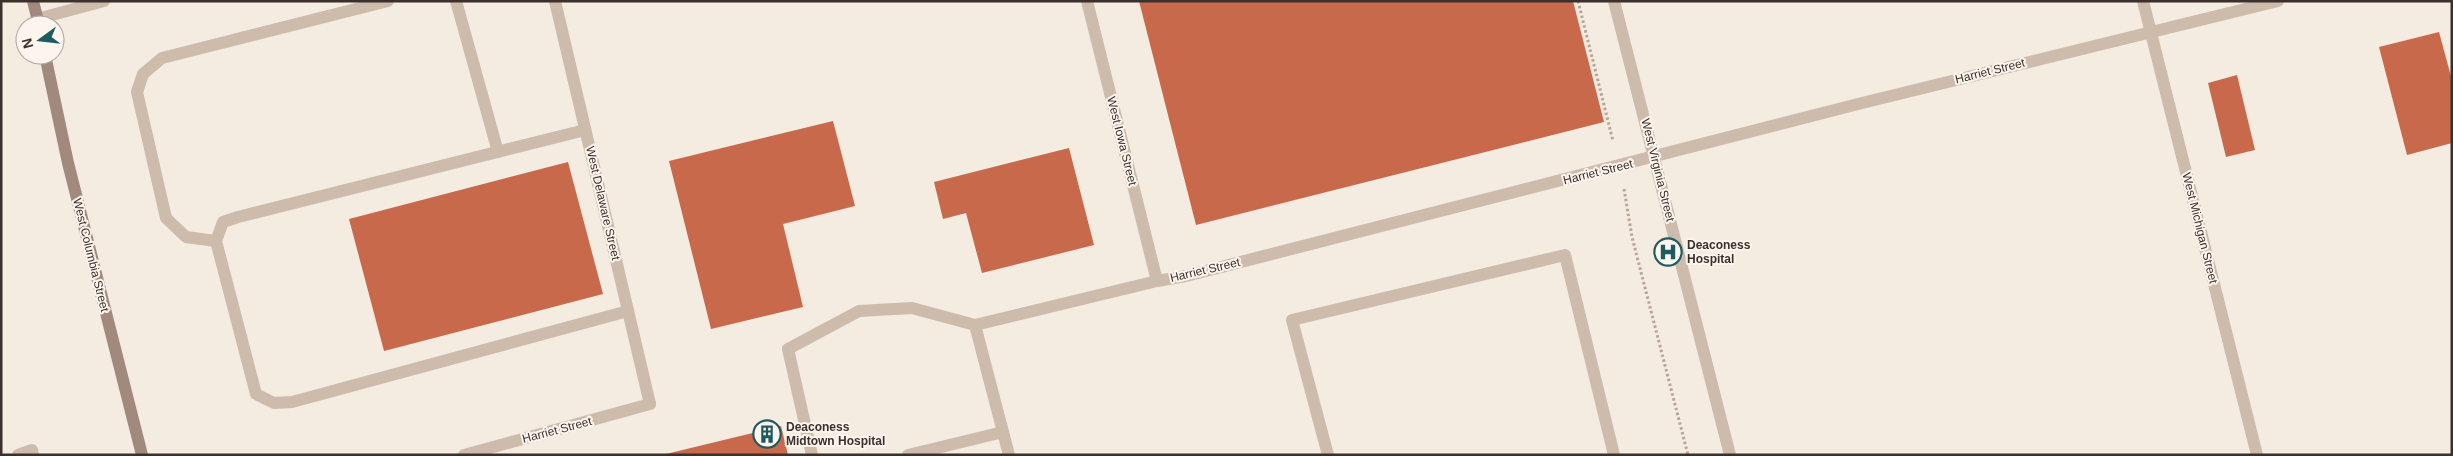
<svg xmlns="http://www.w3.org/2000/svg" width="2453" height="456" font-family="Helvetica,sans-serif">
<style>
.building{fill:#c8694b}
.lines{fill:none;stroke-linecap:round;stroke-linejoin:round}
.path{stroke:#b9a596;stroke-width:3;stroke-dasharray:2.5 2.5;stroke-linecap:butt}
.service{stroke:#cdbbac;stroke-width:12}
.minor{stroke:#cdbbac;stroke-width:12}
.tertiary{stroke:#cdbbac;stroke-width:12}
.secondary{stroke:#a18a7d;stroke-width:12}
.labels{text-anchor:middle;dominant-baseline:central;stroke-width:4;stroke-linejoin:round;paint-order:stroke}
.street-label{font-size:12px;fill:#3b302b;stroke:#fbf5ee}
.poi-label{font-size:12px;font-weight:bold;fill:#3b302b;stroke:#fbf5ee;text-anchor:start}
</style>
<rect width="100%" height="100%" fill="#f4ebe1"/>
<g class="building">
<polygon points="1139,1 1573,1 1604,122 1196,225"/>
<polygon points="2439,32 2452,80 2452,143 2407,155 2379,47"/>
<polygon points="2237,75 2255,150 2226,157 2208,83"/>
<polygon points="833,121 855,206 783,224 803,307 711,329 669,161"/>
<polygon points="1069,148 1094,245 982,273 966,213 943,219 934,182"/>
<polygon points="568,162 603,294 384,351 349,219"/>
<polygon points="781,426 788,455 666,455 666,454"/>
</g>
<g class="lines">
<g class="path">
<polyline points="1578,1 1613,141"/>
<polyline points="1624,189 1632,237 1688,455"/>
</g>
<g class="service">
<polyline points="456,1 498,152"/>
<polyline points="555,1 650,404"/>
<polyline points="585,130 238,217 223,222 216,241 256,394 274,403 292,402 628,311"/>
<polyline points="216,241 186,237 166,218 137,92 143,74 162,58 388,1"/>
<polyline points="18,455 32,450 33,455"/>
<polyline points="812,455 788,349 859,311 912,308 975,325 1009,455"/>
<polyline points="908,455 1003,432"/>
<polyline points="1328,455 1292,320 1565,255 1614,455"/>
</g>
<g class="minor">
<polyline points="1087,1 1157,281"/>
<polyline points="2143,1 2257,455"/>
<polyline points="37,19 104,1"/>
<polyline points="975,325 1157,281 1186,276 1862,103 2278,1"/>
<polyline points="464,455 650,404"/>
</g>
<polyline class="tertiary" points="1614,1 1730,455"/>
<g class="secondary">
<polyline points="33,1 39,25"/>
<polyline points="45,55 68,163 142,455"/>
</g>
</g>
<defs>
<g id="hospital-ring" transform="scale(1.4375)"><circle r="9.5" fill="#fbf5ee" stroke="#1f5a5e" stroke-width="1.5"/><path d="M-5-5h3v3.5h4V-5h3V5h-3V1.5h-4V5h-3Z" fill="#1f5a5e"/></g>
<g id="building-ring" transform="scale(1.4375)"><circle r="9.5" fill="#fbf5ee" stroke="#1f5a5e" stroke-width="1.5"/><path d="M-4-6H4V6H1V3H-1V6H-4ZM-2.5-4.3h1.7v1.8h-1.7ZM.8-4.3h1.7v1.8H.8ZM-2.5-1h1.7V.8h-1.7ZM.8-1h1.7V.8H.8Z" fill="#1f5a5e"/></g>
</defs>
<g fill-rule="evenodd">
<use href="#hospital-ring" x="1668" y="252"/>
<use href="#building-ring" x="767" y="434"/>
</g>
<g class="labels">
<g class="street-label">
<text transform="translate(1990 71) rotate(-14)">Harriet Street</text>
<text transform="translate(1122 141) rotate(76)">West Iowa Street</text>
<text transform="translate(1658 170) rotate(76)">West Virginia Street</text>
<text transform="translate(1598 172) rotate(-14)">Harriet Street</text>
<text transform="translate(603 203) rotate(77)">West Delaware Street</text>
<text transform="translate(2200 228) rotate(76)">West Michigan Street</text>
<text transform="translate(91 255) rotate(76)">West Columbia Street</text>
<text transform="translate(1205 270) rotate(-13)">Harriet Street</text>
<text transform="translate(557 430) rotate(-15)">Harriet Street</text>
</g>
<g class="poi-label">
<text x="1687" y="245">Deaconess<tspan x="1687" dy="14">Hospital</tspan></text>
<text x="786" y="427">Deaconess<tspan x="786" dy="14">Midtown Hospital</tspan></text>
</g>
</g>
<rect width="2453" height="456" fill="none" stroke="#3b302b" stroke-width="5"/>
<g transform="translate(40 40) rotate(255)"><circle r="24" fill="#fbf5ee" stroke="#aea6a0"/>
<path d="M0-4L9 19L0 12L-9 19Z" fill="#1f5a5e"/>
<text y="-8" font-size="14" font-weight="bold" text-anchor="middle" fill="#3b302b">N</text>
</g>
</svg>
